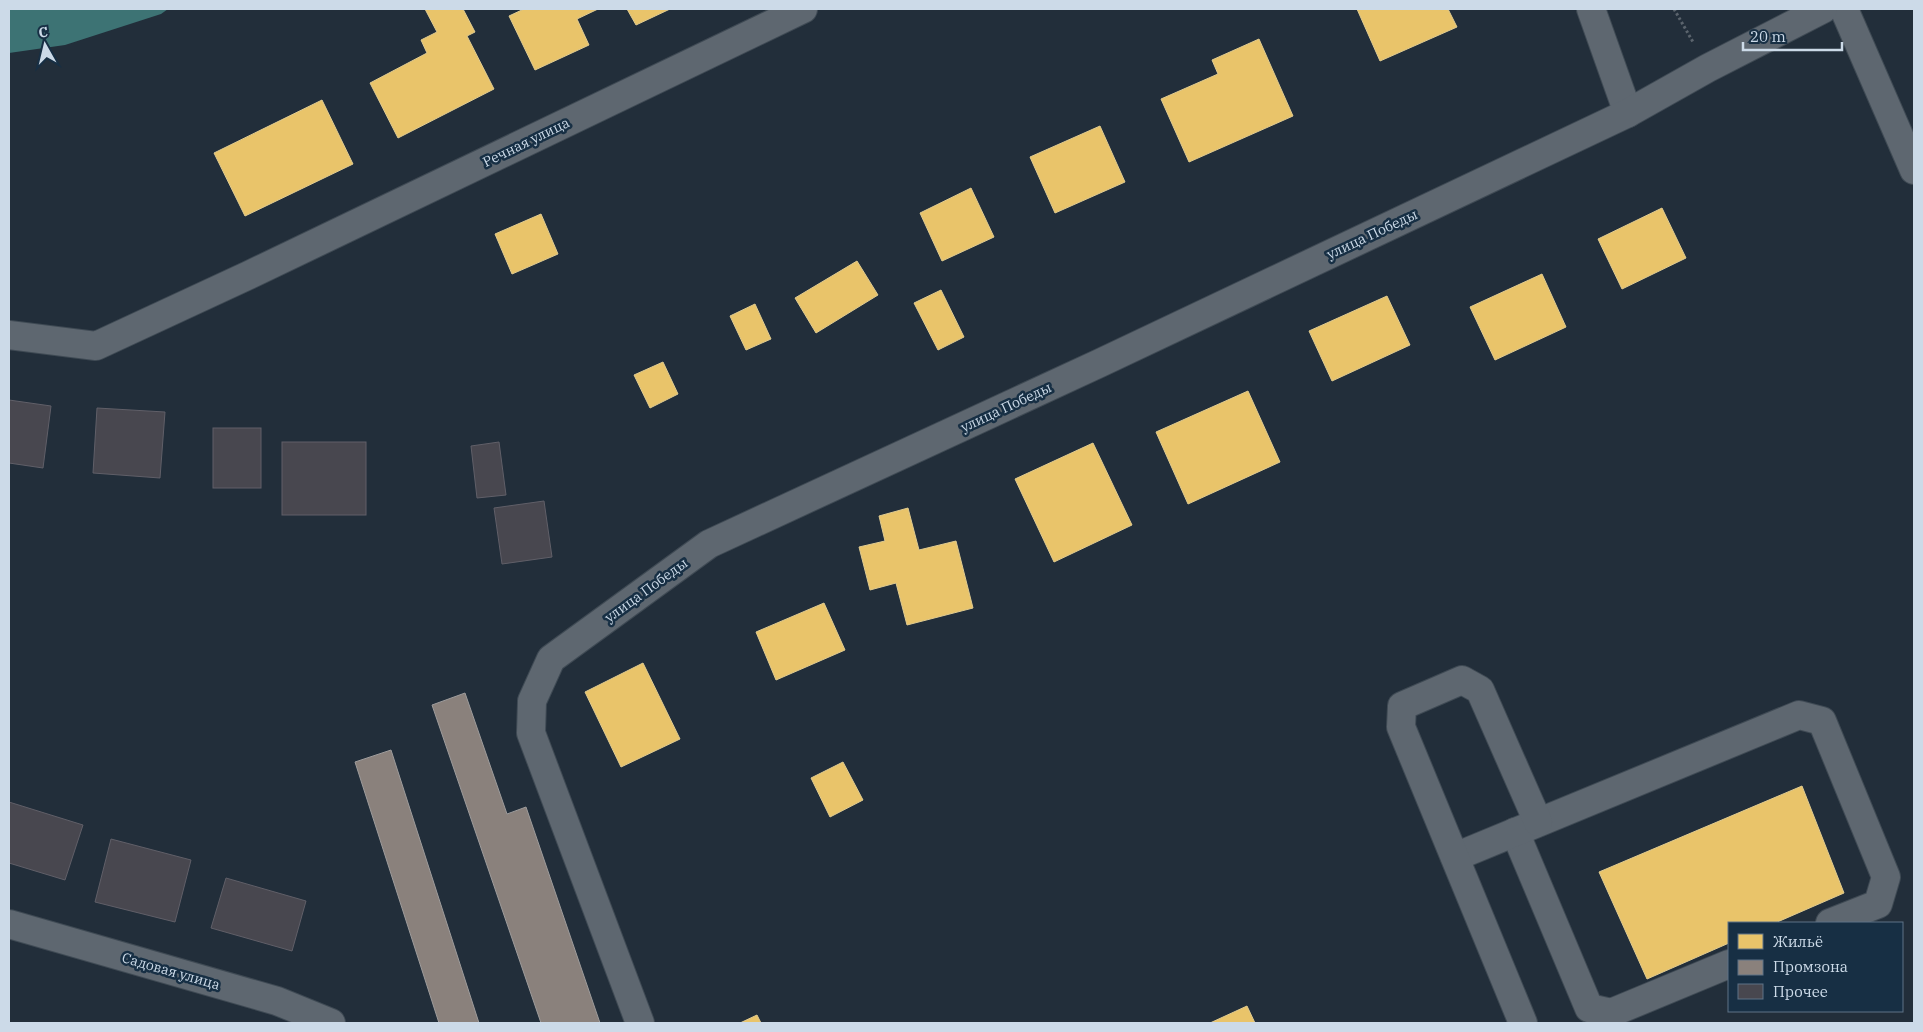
<svg xmlns="http://www.w3.org/2000/svg" width="1923" height="1032" font-family="'IBM Plex Serif',serif">
<style>
.water{fill:#3d7374}
.homes{fill:#e9c46a;stroke:#e0cb90}
.industry{fill:#8a817c;stroke:#9e9c9c}
.building{fill:#48474f;stroke:#605f68}
.lines{fill:none;stroke-linecap:round;stroke-linejoin:round}
.minor-casing{stroke:#3f4a54;stroke-width:30}
.path{stroke:#5b646d;stroke-width:3;stroke-dasharray:2.5 2.5;stroke-linecap:butt}
.minor{stroke:#5e6770;stroke-width:28}
.labels{text-anchor:middle;dominant-baseline:central;stroke-width:5;stroke-linejoin:round;paint-order:stroke}
.street-label{font-size:14px;fill:#ccdae8;stroke:#172f44}
</style>
<rect width="100%" height="100%" fill="#222e3a"/>
<polygon class="water" points="9,9 168,9 161,14 65,45 9,53"/>
<g class="homes">
<polygon points="425,9 463,9 475,32 467,36 494,89 398,138 370,83 427,53 421,40 437,32"/>
<polygon points="524,9 598,9 577,19 589,45 535,70 509,16"/>
<polygon points="627,9 670,9 636,25"/>
<polygon points="1357,9 1448,9 1457,27 1380,61"/>
<polygon points="1259,39 1293,116 1189,162 1161,99 1218,74 1212,60"/>
<polygon points="322,100 353,164 245,216 214,153"/>
<polygon points="1100,126 1125,182 1055,213 1030,157"/>
<polygon points="971,188 994,237 942,261 920,213"/>
<polygon points="1662,208 1686,258 1622,289 1598,239"/>
<polygon points="541,214 558,254 512,274 495,234"/>
<polygon points="857,261 878,295 816,333 795,298"/>
<polygon points="1542,274 1566,327 1495,360 1470,307"/>
<polygon points="941,290 964,337 938,350 914,303"/>
<polygon points="1387,296 1410,345 1332,381 1309,331"/>
<polygon points="755,304 771,339 746,350 730,316"/>
<polygon points="663,362 678,394 650,408 634,375"/>
<polygon points="1248,391 1280,462 1188,504 1156,432"/>
<polygon points="1093,443 1132,525 1054,562 1015,479"/>
<polygon points="908,508 919,550 956,541 973,608 907,625 896,583 870,590 859,547 885,541 879,516"/>
<polygon points="824,603 845,650 776,680 756,632"/>
<polygon points="643,663 680,739 621,767 585,692"/>
<polygon points="843,762 863,800 830,817 811,778"/>
<polygon points="1802,786 1844,893 1775,923 1729,923 1729,943 1647,979 1599,872"/>
<polygon points="1247,1006 1255,1023 1210,1023"/>
<polygon points="757,1015 761,1023 740,1023"/>
</g>
<g class="industry">
<polygon points="465,693 507,814 526,807 600,1023 541,1023 432,705"/>
<polygon points="391,750 479,1023 439,1023 355,762"/>
</g>
<g class="building">
<polygon points="9,400 51,406 43,468 9,463"/>
<polygon points="97,408 165,412 160,478 93,473"/>
<rect x="213" y="428" width="48" height="60"/>
<rect x="282" y="442" width="84" height="73"/>
<polygon points="499,442 506,495 477,498 471,446"/>
<polygon points="544,501 552,557 502,564 494,508"/>
<polygon points="9,802 83,825 65,880 9,863"/>
<polygon points="111,839 191,860 175,922 95,902"/>
<polygon points="226,878 306,901 292,951 211,928"/>
</g>
<g class="lines">
<g class="minor-casing">
<g id="minor">
<polyline points="1591,9 1628,113"/>
<polyline points="1844,9 1914,170"/>
<polyline points="9,335 96,346 249,275 803,9"/>
<polyline points="1515,832 1589,1008 1611,1013 1729,964"/>
<polyline points="1455,857 1799,715 1822,721 1886,877 1878,904 1830,923"/>
<polyline points="9,924 277,1001 331,1023"/>
<polyline points="640,1023 531,733 532,701 551,659 709,544 1100,363 1628,113 1708,68 1823,9"/>
<polyline points="1523,1023 1401,727 1402,706 1462,680 1480,690 1538,822"/>
</g>
</g>
<polyline class="path" points="1674,9 1693,42"/>
<use href="#minor" class="minor"/>
</g>
<g class="labels">
<g class="street-label">
<text transform="translate(526 142) rotate(-26)">Речная улица</text>
<text transform="translate(1372 234) rotate(-25)">улица Победы</text>
<text transform="translate(1006 407) rotate(-25)">улица Победы</text>
<text transform="translate(646 590) rotate(-36)">улица Победы</text>
<text transform="translate(171 971) rotate(16)">Садовая улица</text>
</g>
</g>
<rect width="1923" height="1032" fill="none" stroke="#ccdae8" stroke-width="20"/>
<rect x="1728" y="922" width="175" height="90" fill="#172f44" stroke="#5f7386"/>
<rect x="1738" y="934" width="25" height="15" fill="#e9c46a" stroke="#5f7386"/>
<text x="1773" y="947" font-size="15" fill="#ccdae8">Жильё</text>
<rect x="1738" y="960" width="25" height="15" fill="#8a817c" stroke="#5f7386"/>
<text x="1773" y="972" font-size="15" fill="#ccdae8">Промзона</text>
<rect x="1738" y="984" width="25" height="15" fill="#48474f" stroke="#5f7386"/>
<text x="1773" y="997" font-size="15" fill="#ccdae8">Прочее</text>
<g transform="translate(45 45) rotate(352)" stroke="#172f44" stroke-width="4" paint-order="stroke">
<path d="M0-4L9 19L0 12L-9 19Z" fill="#ccdae8"/>
<text y="-8" font-size="14" font-weight="bold" text-anchor="middle" fill="#ccdae8">С</text>
</g>
<path d="M1743 42v8h99v-8" fill="none" stroke="#ccdae8" stroke-width="2.5"/>
<text x="1750" y="42" font-size="15" fill="#ccdae8" stroke="#172f44" stroke-width="4" paint-order="stroke">20 m</text>
</svg>
